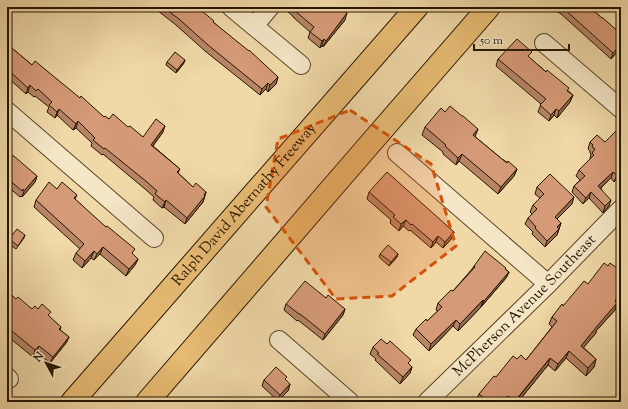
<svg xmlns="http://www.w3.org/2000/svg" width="628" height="409" font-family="'Sorts Mill Goudy',serif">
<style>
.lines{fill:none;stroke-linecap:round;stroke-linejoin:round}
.minor-casing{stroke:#58462b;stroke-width:20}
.highway-casing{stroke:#251502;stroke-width:24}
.minor{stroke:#f5e6c6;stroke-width:18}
.highway{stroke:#e8bc74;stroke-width:22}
.wall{fill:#b78466;stroke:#251502}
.shaded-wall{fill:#956c53;stroke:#251502}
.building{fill:#d59a77;stroke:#251502}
.marked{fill:#d4520b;fill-opacity:0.2;stroke:#d4520b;stroke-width:3;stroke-dasharray:8 5;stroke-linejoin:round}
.labels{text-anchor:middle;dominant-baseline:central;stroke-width:3.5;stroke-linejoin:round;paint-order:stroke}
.street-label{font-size:15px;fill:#251502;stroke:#f5e6c6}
</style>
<rect width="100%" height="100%" fill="#f0d8a7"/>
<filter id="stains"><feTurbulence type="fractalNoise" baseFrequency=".005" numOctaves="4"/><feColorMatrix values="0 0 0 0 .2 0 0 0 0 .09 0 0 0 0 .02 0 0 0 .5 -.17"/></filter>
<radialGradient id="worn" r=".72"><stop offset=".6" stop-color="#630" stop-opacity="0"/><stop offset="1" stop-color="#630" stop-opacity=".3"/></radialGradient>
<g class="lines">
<g class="minor-casing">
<g id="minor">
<polyline points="231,7 301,65"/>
<polyline points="254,26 270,7"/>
<polyline points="544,43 621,109"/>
<polyline points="7,111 154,238"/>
<polyline points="397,153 548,284"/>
<polyline points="279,340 350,402"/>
<polyline points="7,377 9,379"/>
<path id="s1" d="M427,402l121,-118 73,-75"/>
</g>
</g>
<g class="highway-casing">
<g id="highway">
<path id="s2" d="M72,402l345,-395"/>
<polyline points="147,402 369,145 489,7"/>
</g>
</g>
<use href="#minor" class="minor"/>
<use href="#highway" class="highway"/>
</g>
<g class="wall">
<polygon points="153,7 197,7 213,22 278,77 276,84 268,92 266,89 260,95 205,51 176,25"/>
<polygon points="290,7 319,7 325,12 345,20 323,47 322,46 320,48 308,38 310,32 293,17 293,16 288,12"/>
<polygon points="553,7 589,7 621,34 621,47 611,59 561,14 552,8"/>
<polygon points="7,44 32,65 104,117 128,127 143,137 163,132 153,146 180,169 178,173 193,187 206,192 203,202 185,224 164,207 162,208 153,200 154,197 145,189 103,154 102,155 91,146 92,143 76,128 73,130 57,115 55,118 47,112 49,107 35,96 34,97 28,92 26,94 7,77"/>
<polygon points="530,58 573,95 570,102 557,118 554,115 549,121 538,112 541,104 496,66 498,59"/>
<polygon points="167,62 184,63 176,73 166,65"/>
<polygon points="445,112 502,159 517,169 514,176 498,194 459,161 456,165 443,154 443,152 422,135 425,127"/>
<polygon points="590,142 621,175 614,182 611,178 601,188 609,206 603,213 589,198 583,204 572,192 574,186 580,180 576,176 579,170 590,159 591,154 590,153 590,151 588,149"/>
<polygon points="7,154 37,176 35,182 22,197 21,196 20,197 7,186"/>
<polygon points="537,187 572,204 557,219 561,223 557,235 545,247 532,234 533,232 525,224 528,218 532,214 530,212 533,205 540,198 535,194"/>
<polygon points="57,189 77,195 75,199 138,259 135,265 126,276 100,254 94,260 91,258 82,268 73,260 76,253 80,249 34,207 36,200"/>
<polygon points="369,192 454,232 452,238 443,248 436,242 431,248 410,230 409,231 403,226 399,231 390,223 391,220 367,199"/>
<polygon points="25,235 24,238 16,249 8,243 9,239"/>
<polygon points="380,254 398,254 397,257 389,266 379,257"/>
<polygon points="474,266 505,269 509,272 506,278 481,307 458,331 453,326 429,351 413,335 416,329 427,321 438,311 436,310 438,303 453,291 472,269"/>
<polygon points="588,284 621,297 617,302 615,310 596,331 596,333 583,347 596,359 594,367 586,376 566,358 555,371 548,365 518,402 477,402 476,401 479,394 496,377 517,359 526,360 552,327 549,324 552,317 563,306"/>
<polygon points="7,291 16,299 32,309 38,309 49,317 61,327 60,330 69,337 66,343 50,363 36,352 33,357 7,336"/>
<polygon points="326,298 345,309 343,315 323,340 298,320 297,321 284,310 286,304"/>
<polygon points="373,347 410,365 412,367 410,373 400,384 375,360 376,359 370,354"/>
<polygon points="264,380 286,380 290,384 288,391 278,401 262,386"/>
</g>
<g class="shaded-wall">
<polygon points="347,13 345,20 323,47 326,41"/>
<polygon points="324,39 322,46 320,48 322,41"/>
<polygon points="621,44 621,47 611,59 613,53"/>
<polygon points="185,60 184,63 176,73 177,70"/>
<polygon points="278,77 276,84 268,92 270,85"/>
<polygon points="268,83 266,89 260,95 262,89"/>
<polygon points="30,85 28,92 26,94 28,88"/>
<polygon points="573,95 570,102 557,118 559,111"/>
<polygon points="59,109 57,115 55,118 57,112"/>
<polygon points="556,109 554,115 549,121 551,115"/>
<polygon points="78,121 76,128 73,130 76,124"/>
<polygon points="165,126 163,132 149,151 151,145"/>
<polygon points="478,129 475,137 473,135"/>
<polygon points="462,154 459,161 456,165 458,158"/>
<polygon points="517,169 514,176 498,194 501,187"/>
<polygon points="621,171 621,175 614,182 617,175"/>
<polygon points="613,172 611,178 596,192 598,186"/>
<polygon points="37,176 35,182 22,197 24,191"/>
<polygon points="206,192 203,202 185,224 187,218"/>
<polygon points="591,192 589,198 583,204 586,198"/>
<polygon points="574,197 572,204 553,223 555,217"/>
<polygon points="166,200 164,207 162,208"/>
<polygon points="611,200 609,206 603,213 605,206"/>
<polygon points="406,220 403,226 399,231 401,224"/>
<polygon points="561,223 557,235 545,247 547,241 557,227"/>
<polygon points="454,232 452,238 443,248 445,242"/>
<polygon points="438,236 436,242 431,248 433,242"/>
<polygon points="103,247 100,254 94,260 97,254"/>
<polygon points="94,251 91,258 82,268 85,261"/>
<polygon points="398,254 397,257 389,266 391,262"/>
<polygon points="138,259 135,265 126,276 129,269"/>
<polygon points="509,272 506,278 481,307 484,301"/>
<polygon points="621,293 621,297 614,306 617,303 615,310 596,331 596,333 579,353 581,346"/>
<polygon points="483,300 481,307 458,331 460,324"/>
<polygon points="345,309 343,315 323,340 325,334"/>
<polygon points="456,320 453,326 429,351 431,344"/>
<polygon points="69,337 66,343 50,363 53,357"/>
<polygon points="39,346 36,352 33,357 35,350"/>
<polygon points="569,351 566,358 555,371 558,364"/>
<polygon points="550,358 548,365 518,402 515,402"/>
<polygon points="596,359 594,367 586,376 588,368"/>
<polygon points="412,367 410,373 400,384 403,377"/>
<polygon points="290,384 288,391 278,401 280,395"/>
<polygon points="508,396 505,402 502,402"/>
</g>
<g class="building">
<polygon points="163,7 197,7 214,21 213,22 249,51 249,50 278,77 270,85 268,83 262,89 208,45 179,19"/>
<polygon points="293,7 319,7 325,12 329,7 339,7 347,13 326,41 324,39 322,41 310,32 314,27 295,11 296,10"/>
<polygon points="562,7 589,7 602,18 603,18 621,34 621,44 613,53"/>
<polygon points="517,39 532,52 528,56 546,72 547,70 569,88 567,91 573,95 559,111 556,109 551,115 540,105 546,99 498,59"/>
<polygon points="7,44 32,65 35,61 80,98 81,96 104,117 105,116 109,119 113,114 128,127 130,126 143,137 156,119 165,126 151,145 180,169 177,172 193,187 196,183 206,192 204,195 205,196 187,218 166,200 165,202 155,194 157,191 147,182 105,148 104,149 93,140 95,138 78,121 76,124 59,109 57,112 49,105 52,102 38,89 36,91 30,85 28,88 7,69"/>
<polygon points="175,52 185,60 177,70 167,62"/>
<polygon points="450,106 462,116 463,116 478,129 473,135 502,159 507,163 508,161 517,169 501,187 462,154 458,158 445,146 446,145 425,127 441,108 445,112"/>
<polygon points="620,127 621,128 621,171 617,175 613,172 598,186 611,200 605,206 591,192 586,198 574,186 585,176 579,170 594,155 592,153 595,149 592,147 593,145 590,142 597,135 605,142"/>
<polygon points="9,153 15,157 37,176 24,191 23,189 22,191 7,178 7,154 8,155"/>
<polygon points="387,172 454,232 445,242 438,236 433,242 412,224 411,225 406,220 401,224 393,217 395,215 369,192"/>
<polygon points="550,174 574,197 555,217 561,223 557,227 559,229 547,241 535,228 536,227 528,218 537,209 533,205 544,194 537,187"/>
<polygon points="49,182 57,189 62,182 77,195 74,198 106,227 107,226 135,249 132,253 138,259 129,269 103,247 97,254 94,251 85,261 76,253 84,244 36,200"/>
<polygon points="17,229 25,235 18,246 9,239"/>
<polygon points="388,245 398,254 391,262 380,254"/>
<polygon points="485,251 506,268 505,269 509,272 484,301 483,300 460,324 456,320 431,344 416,329 426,319 427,321 442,307 438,303 451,290 453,291 475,267 474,266"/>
<polygon points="604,263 608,266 610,263 621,271 621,293 615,301 617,303 598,325 581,346 596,359 588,368 569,351 558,364 550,358 515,401 508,396 502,402 489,402 479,394 494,376 496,377 513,356 517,359 521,355 526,360 557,321 552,317 562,304 563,306 584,281 588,284"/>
<polygon points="305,281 326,298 328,295 345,309 325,334 300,314 299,314 286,304"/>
<polygon points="7,291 16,299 18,297 32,309 35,306 38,309 42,304 51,312 48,315 61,327 59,329 69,337 53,357 39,346 35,350 7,327"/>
<polygon points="381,339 387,344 390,341 411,360 408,363 412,367 403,377 377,354 379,353 373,347"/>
<polygon points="276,367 287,377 285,379 290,384 280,395 264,380"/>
<polygon points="339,400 341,402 337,402"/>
</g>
<path class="marked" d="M350,110l81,54 25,82 -64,50 -56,3 -70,-92 12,-68z"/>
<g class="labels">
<g class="street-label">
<text stroke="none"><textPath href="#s2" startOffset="262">Ralph David Abernathy Freeway</textPath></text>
<text stroke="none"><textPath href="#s1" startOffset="137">McPherson Avenue Southeast</textPath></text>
</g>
</g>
<rect width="628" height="409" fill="none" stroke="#f0d8a7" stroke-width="24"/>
<rect x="8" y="8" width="612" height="393" fill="none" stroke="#251502" stroke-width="2"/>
<rect x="12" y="12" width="604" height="385" fill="none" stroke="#251502"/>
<g transform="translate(46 363) rotate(310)" stroke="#f5e6c6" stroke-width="3" paint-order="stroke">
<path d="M0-3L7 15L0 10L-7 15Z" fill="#251502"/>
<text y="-6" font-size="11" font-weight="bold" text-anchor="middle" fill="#251502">N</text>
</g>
<path d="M474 44v6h95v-6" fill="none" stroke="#251502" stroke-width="2"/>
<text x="480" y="44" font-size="12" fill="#251502" stroke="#f5e6c6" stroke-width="3" paint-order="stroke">50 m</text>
<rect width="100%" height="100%" filter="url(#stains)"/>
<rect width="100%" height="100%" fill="url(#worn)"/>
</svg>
